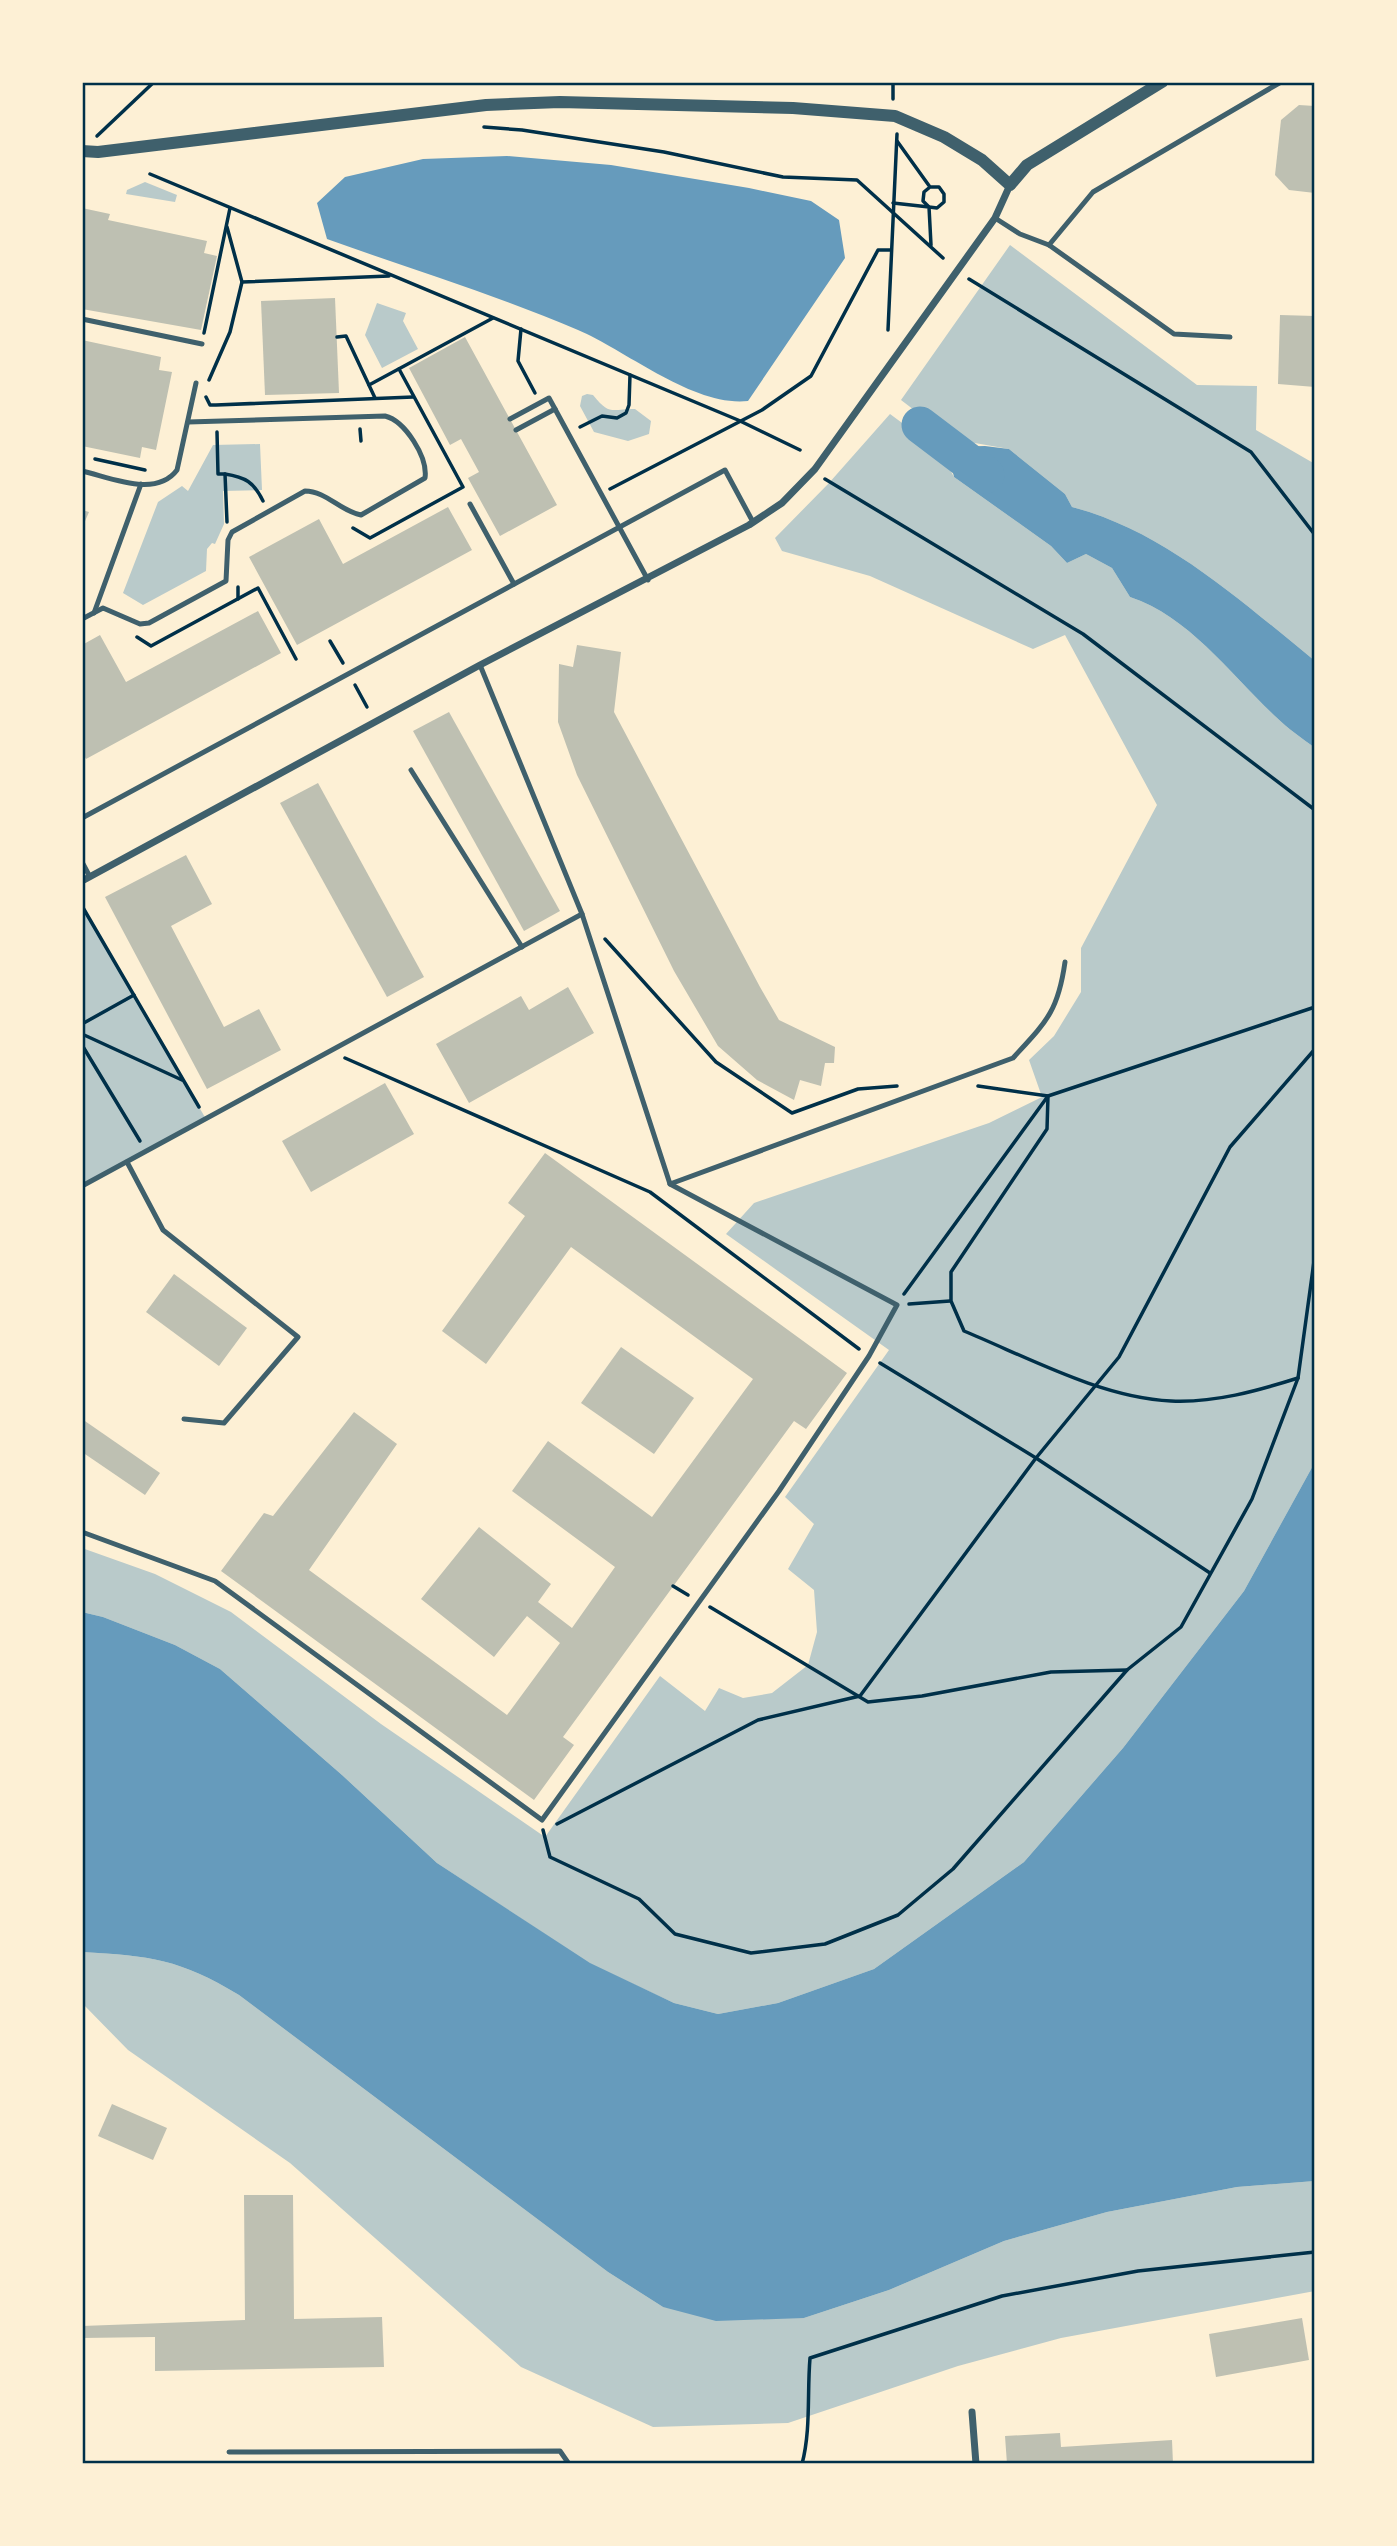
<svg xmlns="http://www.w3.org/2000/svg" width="1397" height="2546" font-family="'Libre Baskerville',serif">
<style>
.green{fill:#b9caca}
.water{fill:#669bbc}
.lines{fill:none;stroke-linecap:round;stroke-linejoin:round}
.river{stroke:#669bbc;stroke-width:37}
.building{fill:#bec0b2}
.path{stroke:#003049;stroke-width:3.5}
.service{stroke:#3f606c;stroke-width:5}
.minor{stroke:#3f606c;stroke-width:7}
.tertiary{stroke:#3f606c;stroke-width:12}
.neatline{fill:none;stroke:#003049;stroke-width:2.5}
</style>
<rect width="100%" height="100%" fill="#fdf0d5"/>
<g class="green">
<polygon points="145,182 177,195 175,202 126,194 127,190"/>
<path d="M1010,245l187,140 60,1 -1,44 59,34v197c-73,-59 -150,-130 -243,-154l-7,-13 -56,-45 -57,-10 -51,-39z"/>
<polygon points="377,303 406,313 403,321 418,349 382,368 365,335"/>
<path d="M587,394l6,1c17,21 18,14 42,14l16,12 -2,13 -21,7 -34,-9 -14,-26 2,-10z"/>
<path d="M890,414l50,37 14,26 97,69 16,17 19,-9 26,14 18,29c60,20 101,78 146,120 12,12 26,21 39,31v714l-71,129 -121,157 -99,114 -150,107 -96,34 -60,11 -44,-11 -84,-39 -153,-101 -95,-88 -122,-106 -45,-24 -72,-28 -21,-5v-64l73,26 76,38 150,112 164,113 115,-161 45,35 14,-23 24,10 29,-5 36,-28 9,-33 -3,-42 -26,-21 26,-45 -29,-27 104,-147 -163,-116 28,-31 235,-80 53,-26 -13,-37 25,-24 27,-44v-44l76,-143 -92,-170 -32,14 -163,-73 -88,-25 -7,-13 54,-55z"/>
<polygon points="260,444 262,490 223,491 224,524 215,544 212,543 207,549 206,571 143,605 123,593 158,502 182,486 188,491 213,445"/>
<polygon points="82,908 206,1119 82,1186"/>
<path d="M82,1952c68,4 98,7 157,43l369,277 55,35 141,11 85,-28 115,-49 103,-29 130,-25 78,-6v110l-254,47 -103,28 -170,57 -135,4 -132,-60 -231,-204 -162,-113 -46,-47z"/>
</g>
<g class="water">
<path d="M507,156l104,9 138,23 62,13 28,19 6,38 -97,143c-54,6 -121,-50 -170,-71 -81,-35 -168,-61 -251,-91l-10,-36 28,-26 78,-18z"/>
<path d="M985,446l24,3 56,45 7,13c93,24 170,95 243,154v87c-13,-10 -27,-19 -39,-31 -45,-42 -86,-100 -146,-120l-18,-29 -26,-14 -19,9 -16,-17 -97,-69 -7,-30z"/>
<path d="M1315,1462v719l-78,6 -130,25 -103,29 -115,49 -85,28 -88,3 -53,-14 -55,-35 -369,-277c-59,-36 -89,-39 -157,-43v-340l21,5 72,28 45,24 122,106 95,88 153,100 84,40 44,11 60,-11 96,-34 150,-107 99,-114 121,-157z"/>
</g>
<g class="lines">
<polyline class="river" points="920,425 986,475"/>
</g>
<g class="building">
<polygon points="1299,105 1315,106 1315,193 1289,190 1275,175 1281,120"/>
<polygon points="82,208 110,214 108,220 207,241 204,253 217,256 201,330 82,309"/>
<polygon points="335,298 339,393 265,395 261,301"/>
<polygon points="1280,315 1315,316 1315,387 1278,384"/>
<polygon points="465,337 557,505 500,536 468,478 479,472 461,439 450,445 409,368"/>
<polygon points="82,340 161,357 159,370 172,372 156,450 142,447 140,458 82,446"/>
<polygon points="448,507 472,550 297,645 249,557 319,519 343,564"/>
<polygon points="82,510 89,512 82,528"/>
<polygon points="258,611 281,653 86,759 82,752 82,645 100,635 126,682"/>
<polygon points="577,645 621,652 614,712 760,987 779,1020 835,1047 834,1063 825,1063 821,1086 800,1080 794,1100 757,1080 718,1046 674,971 577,775 558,722 559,664 573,667"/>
<polygon points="449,712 560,911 524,931 413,731"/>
<polygon points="318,783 424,977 387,997 280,803"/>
<polygon points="186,855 212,904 171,926 224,1027 259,1009 281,1050 207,1089 105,897"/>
<polygon points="568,987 594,1033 469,1103 436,1044 521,996 529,1010"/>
<polygon points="385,1083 414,1134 311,1192 282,1141"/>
<polygon points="545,1153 847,1373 806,1429 794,1421 563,1737 574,1745 534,1800 221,1571 264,1513 273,1516 354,1412 397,1444 309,1570 507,1715 560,1643 527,1616 494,1657 421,1599 479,1527 551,1584 538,1602 572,1628 615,1567 512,1491 548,1441 652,1517 753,1379 571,1247 486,1364 442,1331 525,1216 508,1203"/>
<polygon points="174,1274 247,1328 219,1366 146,1312"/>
<polygon points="621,1347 694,1398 654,1454 581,1403"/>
<polygon points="82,1419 160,1473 145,1495 82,1452"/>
<polygon points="112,2104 167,2128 153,2160 98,2136"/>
<polygon points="244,2195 293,2195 294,2319 382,2317 384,2367 155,2371 155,2337 82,2338 82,2326 245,2320"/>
<polygon points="1302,2318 1309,2360 1216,2377 1209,2334"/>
<polygon points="1060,2433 1061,2447 1172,2440 1173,2464 1007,2464 1005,2436"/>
</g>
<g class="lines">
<g class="path">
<polyline points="893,82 893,99"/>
<polyline points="484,127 522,130 664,152 783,177 857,180 943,258"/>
<polyline points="97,136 154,82"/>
<polyline points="897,141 930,187 939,187 944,194 944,202 937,208 929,207 923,201 924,192 930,187"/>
<polyline points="150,174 738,420 800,450"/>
<polyline points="893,203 929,207 931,245"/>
<polyline points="227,227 242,282"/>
<polyline points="969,279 1251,452 1315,535"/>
<polyline points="521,329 518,361 535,393"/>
<polyline points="888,330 897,134"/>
<polyline points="204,333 230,208"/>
<polyline points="337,337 346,336 375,398"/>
<polyline points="209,380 230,332 242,282 389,276"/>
<polyline points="369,385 493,318"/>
<polyline points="206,397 210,405 216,405 413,397"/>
<polyline points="580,427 602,416 617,418 626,413 629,405 630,375"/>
<polyline points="360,429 361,441"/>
<polyline points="217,432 218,474 225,474 227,522"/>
<polyline points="95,459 145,470"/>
<path d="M225,474c20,3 29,8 38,27"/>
<polyline points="825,479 1083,634 1315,810"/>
<polyline points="610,489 762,410 811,376 878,250 891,250"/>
<polyline points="353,528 370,538 463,487 399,369"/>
<polyline points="238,599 238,587"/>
<polyline points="137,637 151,646 258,588 296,659"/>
<polyline points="330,641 343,663"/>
<polyline points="355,685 367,707"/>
<polyline points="82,906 199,1107"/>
<polyline points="605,939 716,1062 792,1113 858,1089 897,1086"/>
<polyline points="82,1024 134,995"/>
<polyline points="82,1034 182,1080"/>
<polyline points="82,1045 140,1141"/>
<polyline points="345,1058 650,1192 859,1349"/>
<path d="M978,1086l70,10 -1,33 -96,143v29l13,30c63,26 138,67 207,70 43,2 86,-10 127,-23"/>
<polyline points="904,1294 1048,1096 1315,1007"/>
<polyline points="909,1304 950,1301"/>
<polyline points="880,1363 1036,1458 1210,1573"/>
<polyline points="673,1586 688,1595"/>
<polyline points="710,1607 868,1702 922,1696 1051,1672 1127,1670"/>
<polyline points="557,1824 758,1720 860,1696 1036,1458 1119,1357 1230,1147 1315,1049"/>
<polyline points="543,1830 550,1857 639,1899 675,1934 751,1953 825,1944 898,1915 953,1869 1127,1670 1181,1627 1252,1499 1298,1378 1315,1254"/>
<path d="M802,2464c9,-34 5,-70 8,-106l192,-62 136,-25 177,-19"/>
</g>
<g class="service">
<polyline points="995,218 1020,234 1049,245 1174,334 1230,337"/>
<polyline points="1049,245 1093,192 1281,82"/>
<polyline points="82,319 202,344"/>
<polyline points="510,419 549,398 555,409"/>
<polyline points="516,430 555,409 648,580"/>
<path d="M82,471c30,7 74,27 95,-1l19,-87"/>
<polyline points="470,504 514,584"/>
<polyline points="94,613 141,484"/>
<path d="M82,619l21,-11 37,16 9,-1 77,-42 2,-41 4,-8 73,-41c21,0 35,20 56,24l64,-37c3,-21 -20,-57 -40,-62l-197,6"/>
<path d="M480,665l102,249 88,270 343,-126c33,-36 45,-46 52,-96"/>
<polyline points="411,770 522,947"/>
<polyline points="82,818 725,470 753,522"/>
<polyline points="82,862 90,877"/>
<polyline points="127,1162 163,1230 298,1337 224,1423 184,1419"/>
<polyline points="82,1186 582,914"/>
<polyline points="82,1532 215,1581 542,1820 779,1491 869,1356 897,1305 670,1184"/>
<polyline points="229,2452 560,2451 569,2464"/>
</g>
<g class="minor">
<polyline points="82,881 480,665 749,525 782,503 815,469 995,218 1010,185"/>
<polyline points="972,2412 976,2464"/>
</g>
<polyline class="tertiary" points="82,151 98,152 486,105 560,102 793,108 895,116 944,137 982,160 1010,185 1027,165 1162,82"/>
</g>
<rect width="1397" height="2546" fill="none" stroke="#fdf0d5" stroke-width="168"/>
<rect x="84" y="84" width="1229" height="2378" class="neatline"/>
</svg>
